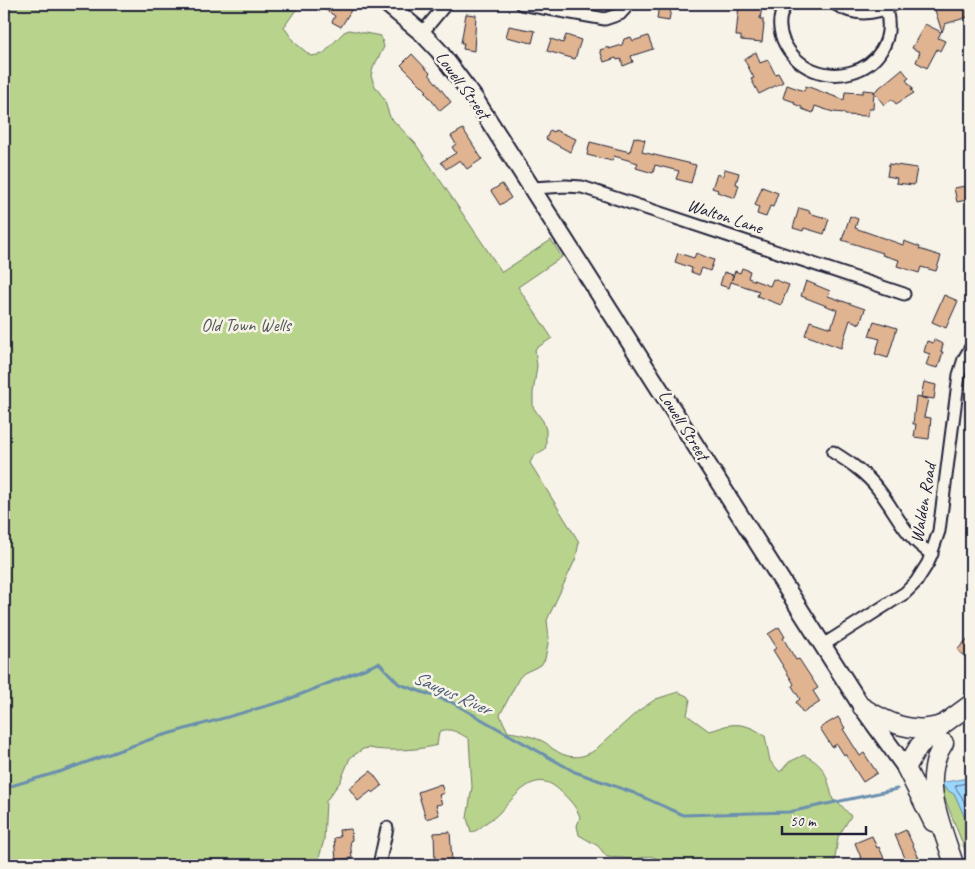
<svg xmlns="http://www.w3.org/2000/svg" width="975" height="869" font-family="Caveat,sans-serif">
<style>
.green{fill:#b8d38b;stroke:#6d7a63}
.water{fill:#9bd7fc;stroke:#6b8faf}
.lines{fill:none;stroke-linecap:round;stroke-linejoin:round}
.shore{stroke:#526a88;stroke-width:1}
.stream{stroke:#6b8faf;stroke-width:3}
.building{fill:#e0b490;stroke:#22223b}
.street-casing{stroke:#22223b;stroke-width:15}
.secondary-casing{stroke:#22223b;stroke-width:20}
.primary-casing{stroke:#22223b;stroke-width:21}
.street{stroke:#f7f3e8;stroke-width:11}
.secondary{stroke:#f7f3e8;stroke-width:16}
.primary{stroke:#f7f3e8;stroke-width:18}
.labels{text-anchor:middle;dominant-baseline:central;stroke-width:5;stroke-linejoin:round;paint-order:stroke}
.street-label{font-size:18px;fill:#22223b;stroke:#f7f3e8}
.park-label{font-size:18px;fill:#4f5753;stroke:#f7f3e8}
.water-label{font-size:19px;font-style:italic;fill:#465875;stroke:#f7f3e8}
</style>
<rect width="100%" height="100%" fill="#f7f3e8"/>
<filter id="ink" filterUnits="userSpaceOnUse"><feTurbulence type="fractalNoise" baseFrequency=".02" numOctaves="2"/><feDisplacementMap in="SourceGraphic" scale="10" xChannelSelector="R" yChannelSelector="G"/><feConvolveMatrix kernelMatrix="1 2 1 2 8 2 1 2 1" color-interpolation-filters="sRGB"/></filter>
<g filter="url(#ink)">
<g class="green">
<path d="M4,4h296l-16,23 10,15 17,14 12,-2 21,-22 5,-2 32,6 3,11 -11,21 -2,8 4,10 9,13 6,18 25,26 87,129 49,-32 11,17 -44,30 34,51 -17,11 2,17 -4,27v14l10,14 3,9v15l-1,4 -12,8 -3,6 49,79 -3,16 -29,62 2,18 -4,21 -4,6 -17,8 -5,5 -19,37 8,17c11,1 28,5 38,11 3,2 5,5 9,7 13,9 27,9 40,0l43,-39 18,-12 22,-7 9,4 3,4 -3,15 22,16c6,-1 10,-3 16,-5 15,-4 28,1 40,10l5,25 10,11 9,-10 15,-7c23,11 23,23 29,45l6,3 12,13 -13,21 -4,28h-126c-7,-2 -33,0 -43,0l-7,-6 -8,-3 -15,3 -28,-2 -9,-11 -19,-11 -2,-9 3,-9c-4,-11 -13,-20 -22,-28 -24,-21 -42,7 -59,24 -3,4 -8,6 -12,9 -6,5 -9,9 -16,10l-4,-14 5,-31 -3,-48c-8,-5 -20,-13 -30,-7l-2,13c-15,5 -52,7 -68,3l-6,1 -13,9 -10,24 -14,19 -2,39 -7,25h-313z"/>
<polygon points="942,786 955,795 971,831 971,865 941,789"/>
</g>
<polygon class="water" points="971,776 971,831 955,795 942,786 942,783 945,782 968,778"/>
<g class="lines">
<polyline class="shore" points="971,782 957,785 955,787 962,797 971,820"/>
<polyline class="stream" points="4,788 62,771 157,737 284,701 379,663 399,684 451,702 575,772 634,793 683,815 789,812 897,789"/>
</g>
<g class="building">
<polygon points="317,4 348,4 353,7 341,27 332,22 335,16"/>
<polygon points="659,4 668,4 668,7 671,8 669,21 657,19"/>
<polygon points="945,4 968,4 971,16 945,24 942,32 934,7"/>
<polygon points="739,5 762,7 760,19 763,19 763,24 764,24 762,42 741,40 741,36 736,36"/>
<polygon points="466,14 476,15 474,51 463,49 464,43 461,43"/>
<polygon points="925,24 941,32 938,38 945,41 940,51 937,49 927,68 916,62 920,52 912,48"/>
<polygon points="509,26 535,31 532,43 506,37"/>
<polygon points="566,35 581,40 575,59 547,51 551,39 563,43"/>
<polygon points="648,36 653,49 631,56 633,62 623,66 621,59 617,60 616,58 604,62 600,50 609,47 609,49 622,45 624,39 631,37 633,41"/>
<polygon points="756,52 760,63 768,60 775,74 778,73 783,82 759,94 751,79 754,78 744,59"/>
<polygon points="412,54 430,73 429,74 451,102 440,111 425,92 427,91 401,65"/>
<polygon points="902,69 909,78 906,80 913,89 911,90 914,93 896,104 892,99 884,105 874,92"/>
<polygon points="787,85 804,91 806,86 844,100 845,92 863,93 863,90 874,91 873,109 869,109 868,116 845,115 845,113 833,112 815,106 813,113 802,109 802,107 794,104 795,102 783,98"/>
<polygon points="463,129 482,159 467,169 460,160 446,169 441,162 456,153 452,147 456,144 451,136"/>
<polygon points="550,130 554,132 555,130 576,139 570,152 546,139"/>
<polygon points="634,137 645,140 642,152 696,165 691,183 676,179 679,171 655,165 653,173 636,168 638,163 614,156 612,161 587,155 590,142 630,152"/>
<polygon points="889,164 917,168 914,185 896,183 897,178 887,176"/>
<polygon points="725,169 739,173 736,184 739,185 735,198 717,192 718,190 712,188 717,174 723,176"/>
<polygon points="502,184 511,198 500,205 491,191"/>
<polygon points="971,185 971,199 957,202 954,188"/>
<polygon points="762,187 778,193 773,207 770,206 766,217 757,214 759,207 755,205"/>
<polygon points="799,208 810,211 809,213 829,219 824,234 804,228 803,231 793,228"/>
<polygon points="850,216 858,219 855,228 903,245 904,241 920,247 919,249 941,256 936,271 921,267 919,273 897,266 899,260 882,255 883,253 842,240"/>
<polygon points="678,253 694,258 696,253 714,260 710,271 702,268 699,275 691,272 692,268 675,262"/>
<polygon points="742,268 750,271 748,278 770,286 773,279 789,285 781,305 757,296 759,291 731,282 735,271 740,273"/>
<polygon points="724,272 733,275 729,288 720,285"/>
<polygon points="806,281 830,291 828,296 865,309 860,324 850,320 841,348 805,335 810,321 831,328 837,310 801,296"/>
<polygon points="944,295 958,301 946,328 932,322"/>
<polygon points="874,321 897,328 888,358 875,354 880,339 869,336"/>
<polygon points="934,340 943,344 941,352 943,352 938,368 926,365 930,354 924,352 927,341 933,343"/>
<polygon points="924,382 936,385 934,399 921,397"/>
<polygon points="916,397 928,399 924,417 931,418 929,439 914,437 916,424 913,424"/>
<polygon points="779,627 785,637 783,638 796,660 799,659 818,688 813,691 820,702 803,713 796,702 800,699 792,686 794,684 773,650 777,648 768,634"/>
<polygon points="971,635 971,662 957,650"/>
<polygon points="838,717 845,728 843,729 860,756 864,753 877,773 863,782 845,754 844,755 837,744 832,747 820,728"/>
<polygon points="371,771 382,786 373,793 371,791 358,801 349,788"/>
<polygon points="441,784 444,793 439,795 442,804 436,805 439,815 426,819 418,792"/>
<polygon points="351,829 352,840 350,841 352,858 336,860 334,838 340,837 339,830"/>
<polygon points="906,830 922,865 908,865 895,835"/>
<polygon points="450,832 452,862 435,862 434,833"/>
<polygon points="872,836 877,848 879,847 887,865 864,865 855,843"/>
</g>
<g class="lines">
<g class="street-casing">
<g id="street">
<polyline points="521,4 605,19 620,14 629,4"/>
<path d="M787,4c-9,11 -9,23 -4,36 27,60 121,36 103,-31"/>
<path d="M835,4c20,13 40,11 60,0"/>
<polyline points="422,33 446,4"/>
<polyline points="533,188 566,186 582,187 904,294"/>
<path d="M833,452c16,10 33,21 45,37 19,24 27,49 54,65"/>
<polyline points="823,645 905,593 916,582 928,563 939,531 959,375 964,359 971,347"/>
<polyline points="379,865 387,828"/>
</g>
</g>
<g class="secondary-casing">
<polyline id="secondary" points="387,4 422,33 439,51 475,99 862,707 906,768"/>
</g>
<g class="primary-casing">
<g id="primary">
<path d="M862,707c25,15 51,29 81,17"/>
<path d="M944,743c-25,37 -2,83 10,121"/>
<polyline points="906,768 933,822"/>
<polyline points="906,768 919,746 945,723 971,704"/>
</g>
</g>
<use href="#street" class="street"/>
<use href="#secondary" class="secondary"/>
<use href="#primary" class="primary"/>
</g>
</g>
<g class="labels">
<g class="street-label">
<text transform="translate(463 85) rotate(54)">Lowell Street</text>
<text transform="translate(725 216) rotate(18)">Walton Lane</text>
<text transform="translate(684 425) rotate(58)">Lowell Street</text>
<text transform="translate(923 503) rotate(-80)">Walden Road</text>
</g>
<g class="park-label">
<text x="246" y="325">Old Town Wells</text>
</g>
<g class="water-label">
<text transform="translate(452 693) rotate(24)">Saugus River</text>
</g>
</g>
<rect width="975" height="869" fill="none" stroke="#f7f3e8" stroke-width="20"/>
<rect x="10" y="10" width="955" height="849" fill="none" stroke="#22223b" stroke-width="2" filter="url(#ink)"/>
<path d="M782 826v8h84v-8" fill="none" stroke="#22223b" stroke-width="2.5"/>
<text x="790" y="826" font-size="15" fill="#22223b" stroke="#f7f3e8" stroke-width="4" paint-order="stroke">50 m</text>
</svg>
